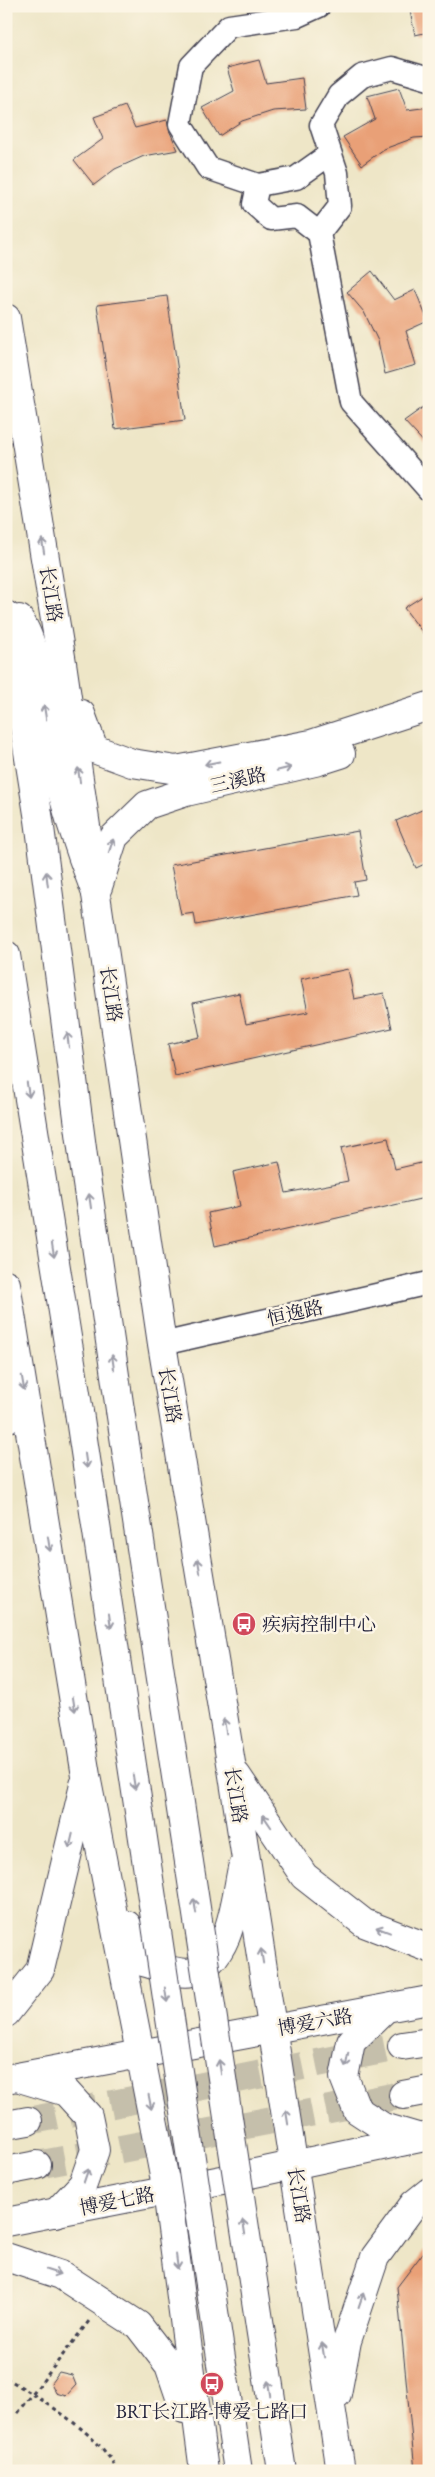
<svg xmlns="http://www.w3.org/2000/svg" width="435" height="2477" font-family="'EB Garamond','Noto Serif SC',serif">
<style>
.building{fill:#e9a077}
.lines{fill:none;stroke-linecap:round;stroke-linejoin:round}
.trunk-tunnel{stroke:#c5bfab;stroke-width:28;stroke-dasharray:28 14;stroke-linecap:butt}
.minor-casing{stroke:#413f50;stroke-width:25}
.secondary-casing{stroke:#413f50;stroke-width:30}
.trunk-casing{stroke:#413f50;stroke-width:30}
.path{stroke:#413f50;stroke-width:3;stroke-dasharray:4 4;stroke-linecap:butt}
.minor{stroke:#fff;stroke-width:22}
.secondary{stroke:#fff;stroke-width:28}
.trunk{stroke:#fff;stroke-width:28}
.trunk-bridge-casing{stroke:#413f50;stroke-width:30;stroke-linecap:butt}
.trunk-bridge{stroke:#fff;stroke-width:28}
.oneway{stroke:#9c9ca7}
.labels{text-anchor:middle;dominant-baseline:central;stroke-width:5;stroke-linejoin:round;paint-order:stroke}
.street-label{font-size:19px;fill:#22223b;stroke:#fcf5e5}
.poi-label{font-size:19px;fill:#22223b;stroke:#fcf5e5;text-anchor:start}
</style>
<rect width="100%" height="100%" fill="#fcf5e5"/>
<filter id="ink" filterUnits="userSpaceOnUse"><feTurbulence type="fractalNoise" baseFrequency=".02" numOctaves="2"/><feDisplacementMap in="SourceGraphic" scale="10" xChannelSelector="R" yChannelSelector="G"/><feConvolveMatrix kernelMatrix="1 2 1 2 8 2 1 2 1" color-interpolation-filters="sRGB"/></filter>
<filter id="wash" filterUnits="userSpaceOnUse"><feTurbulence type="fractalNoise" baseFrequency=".0096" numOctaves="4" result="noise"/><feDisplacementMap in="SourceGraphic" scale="20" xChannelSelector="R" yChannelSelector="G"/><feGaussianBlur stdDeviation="1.12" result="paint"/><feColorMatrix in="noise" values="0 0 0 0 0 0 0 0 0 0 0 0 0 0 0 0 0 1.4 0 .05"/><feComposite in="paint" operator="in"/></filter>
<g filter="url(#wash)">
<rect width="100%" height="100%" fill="#eee6c7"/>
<g id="blocks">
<g class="building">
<polygon points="409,6 429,6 429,32 415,35"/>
<polygon points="259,60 266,83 302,78 306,109 273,111 242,121 219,136 202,108 234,91 227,68"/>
<polygon points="399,88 407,110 429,107 429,137 414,138 384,149 362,165 343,137 375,119 367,96"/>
<polygon points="125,106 135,128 167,120 169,130 178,150 144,156 115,169 94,185 74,160 103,139 94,117"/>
<polygon points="372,271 394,300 415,290 428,321 406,331 416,365 385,374 378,341 364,312 347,292"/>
<polygon points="167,296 185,420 115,429 97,305"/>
<polygon points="429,403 429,448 404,421"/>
<polygon points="429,592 429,641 404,608"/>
<polygon points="429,807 429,862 416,868 396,821"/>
<polygon points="358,831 366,880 354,882 357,895 196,925 194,913 181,915 171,865"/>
<polygon points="348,969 354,999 384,993 392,1028 175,1076 168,1044 200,1037 193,1003 239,993 246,1024 308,1012 301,979"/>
<polygon points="388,1138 395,1169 425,1162 429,1181 429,1197 215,1246 208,1213 240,1206 233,1172 279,1162 286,1193 348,1181 341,1148"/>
<polygon points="429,2245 429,2471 415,2471 397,2287"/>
<polygon points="59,2372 72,2375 76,2385 66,2396 56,2393 51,2383"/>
</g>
</g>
</g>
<g filter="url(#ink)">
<use href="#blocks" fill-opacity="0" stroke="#413f50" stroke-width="1"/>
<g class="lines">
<g class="trunk-tunnel">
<polyline points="28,2121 402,2046"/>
<polyline points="37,2165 403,2095"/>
</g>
<g class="minor-casing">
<g id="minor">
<polyline points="319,6 297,16 229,26 191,66 180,124 208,168 258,185 296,178 330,154"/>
<polyline points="429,79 392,68 362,76 339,95 321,125 337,173 340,206 319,233 351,402 429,490"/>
<polyline points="258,185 254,204 271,219 297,216 319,233"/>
<polyline points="162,1344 429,1283"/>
<polyline points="6,1421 29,1416"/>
</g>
</g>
<g class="secondary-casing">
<g id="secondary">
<polyline points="6,318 62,663 162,1344 232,1769 341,2471"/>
<polyline points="81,714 94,749 132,763 176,770 311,744 429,706"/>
<polyline points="98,887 114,837 147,805 186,792 319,761 341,754"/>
<polyline points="6,1284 86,1776 167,2191 204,2471"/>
<polyline points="237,1776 304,1876 364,1923 429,1948"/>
<path d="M127,1925l16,37c14,3 35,14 49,10 39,-12 43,-71 50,-104"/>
<polyline points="385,2009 351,2042 344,2077 357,2110 383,2127 417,2137"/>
<polyline points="6,2013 40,1970 84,1785"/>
<polyline points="6,2079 429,2000"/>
<polyline points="23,2079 66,2092 88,2116 95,2150 83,2184 56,2213"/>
<polyline points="6,2222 227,2179 429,2136"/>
<polyline points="6,2257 61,2275 138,2325 169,2365 184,2409"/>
<polyline points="337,2394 347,2341 375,2257 414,2204 429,2192"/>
</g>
</g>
<g class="trunk-casing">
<g id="trunk">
<polyline points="6,615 39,820 83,1156 120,1410"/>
<path d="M19,619c21,30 24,92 32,128 11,51 26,98 45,146"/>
<polyline points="6,955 79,1412"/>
<polyline points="402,2046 429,2042"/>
<polyline points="403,2095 429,2090"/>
<polyline points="6,2125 28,2121"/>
<polyline points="6,2171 37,2165"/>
</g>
</g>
<g class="path">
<path d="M6,2378c31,18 98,59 111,93"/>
<polyline points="18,2413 89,2321"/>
</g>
<use href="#minor" class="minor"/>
<use href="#secondary" class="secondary"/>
<use href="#trunk" class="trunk"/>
<g class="trunk-bridge-casing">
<g id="trunk-bridge">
<polyline points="120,1410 282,2471"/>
<polyline points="79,1412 238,2471"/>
</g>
</g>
<use href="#trunk-bridge" class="trunk-bridge"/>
</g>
<defs><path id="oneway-shaft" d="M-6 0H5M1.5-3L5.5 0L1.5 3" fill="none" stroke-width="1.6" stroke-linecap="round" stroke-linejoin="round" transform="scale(1.25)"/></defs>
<g class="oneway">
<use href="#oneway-shaft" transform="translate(43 546) rotate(-99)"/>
<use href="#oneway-shaft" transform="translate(45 712) rotate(-99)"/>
<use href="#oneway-shaft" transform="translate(212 763) rotate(169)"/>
<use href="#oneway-shaft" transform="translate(284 769) rotate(-13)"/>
<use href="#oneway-shaft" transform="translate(79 775) rotate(-98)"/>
<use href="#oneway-shaft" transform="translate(111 846) rotate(-72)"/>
<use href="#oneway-shaft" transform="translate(47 879) rotate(-97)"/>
<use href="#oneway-shaft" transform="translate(68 1040) rotate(-97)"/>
<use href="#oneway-shaft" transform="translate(28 1090) rotate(81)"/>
<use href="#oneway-shaft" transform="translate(90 1201) rotate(-98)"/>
<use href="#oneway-shaft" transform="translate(53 1250) rotate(81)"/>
<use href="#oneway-shaft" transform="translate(113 1362) rotate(-98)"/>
<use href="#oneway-shaft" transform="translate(23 1383) rotate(80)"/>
<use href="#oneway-shaft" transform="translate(86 1461) rotate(82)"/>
<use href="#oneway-shaft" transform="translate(49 1544) rotate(81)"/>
<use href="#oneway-shaft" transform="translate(199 1566) rotate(-99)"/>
<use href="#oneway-shaft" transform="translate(110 1621) rotate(82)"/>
<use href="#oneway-shaft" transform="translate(74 1704) rotate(81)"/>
<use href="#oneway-shaft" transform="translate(225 1726) rotate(-99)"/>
<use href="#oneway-shaft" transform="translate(134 1782) rotate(81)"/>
<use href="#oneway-shaft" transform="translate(267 1821) rotate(-124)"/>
<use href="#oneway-shaft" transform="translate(71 1841) rotate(103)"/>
<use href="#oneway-shaft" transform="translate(195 1906) rotate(-99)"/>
<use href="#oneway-shaft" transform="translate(383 1930) rotate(-159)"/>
<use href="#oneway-shaft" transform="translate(262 1956) rotate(-99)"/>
<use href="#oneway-shaft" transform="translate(166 1995) rotate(81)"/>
<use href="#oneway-shaft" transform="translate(347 2060) rotate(101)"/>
<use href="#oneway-shaft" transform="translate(220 2067) rotate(-99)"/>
<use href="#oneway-shaft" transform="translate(150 2102) rotate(79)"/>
<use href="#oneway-shaft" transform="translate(287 2117) rotate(-99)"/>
<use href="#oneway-shaft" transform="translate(86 2176) rotate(-71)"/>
<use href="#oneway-shaft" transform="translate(244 2227) rotate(-99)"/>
<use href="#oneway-shaft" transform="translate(177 2262) rotate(83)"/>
<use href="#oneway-shaft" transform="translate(53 2272) rotate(18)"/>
<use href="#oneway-shaft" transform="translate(361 2300) rotate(-71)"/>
<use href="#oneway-shaft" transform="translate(323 2350) rotate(-99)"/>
<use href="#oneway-shaft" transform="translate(269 2388) rotate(-99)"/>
</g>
</g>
<defs>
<g id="bus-disc" transform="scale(1.25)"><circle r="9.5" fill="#d1495b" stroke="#fcf5e5"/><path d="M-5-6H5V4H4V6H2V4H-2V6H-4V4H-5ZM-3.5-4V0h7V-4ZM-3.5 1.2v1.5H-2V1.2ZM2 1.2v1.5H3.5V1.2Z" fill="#fff"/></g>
</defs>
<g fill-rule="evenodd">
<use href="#bus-disc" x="244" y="1624"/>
<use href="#bus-disc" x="212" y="2384"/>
</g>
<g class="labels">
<g class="street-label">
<text transform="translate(51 594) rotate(81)">长江路</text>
<text transform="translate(238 780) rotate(-13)">三溪路</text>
<text transform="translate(111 994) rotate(82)">长江路</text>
<text transform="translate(295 1313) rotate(-13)">恒逸路</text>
<text transform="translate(170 1395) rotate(81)">长江路</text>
<text transform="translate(236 1795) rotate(81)">长江路</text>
<text transform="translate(315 2022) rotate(-10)">博爱六路</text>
<text transform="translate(299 2195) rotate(81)">长江路</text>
<text transform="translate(117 2201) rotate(-11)">博爱七路</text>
</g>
<g class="poi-label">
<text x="262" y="1624">疾病控制中心</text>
<text x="212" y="2411" text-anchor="middle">BRT长江路-博爱七路口</text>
</g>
</g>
<rect width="435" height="2477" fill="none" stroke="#fcf5e5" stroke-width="25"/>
</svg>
